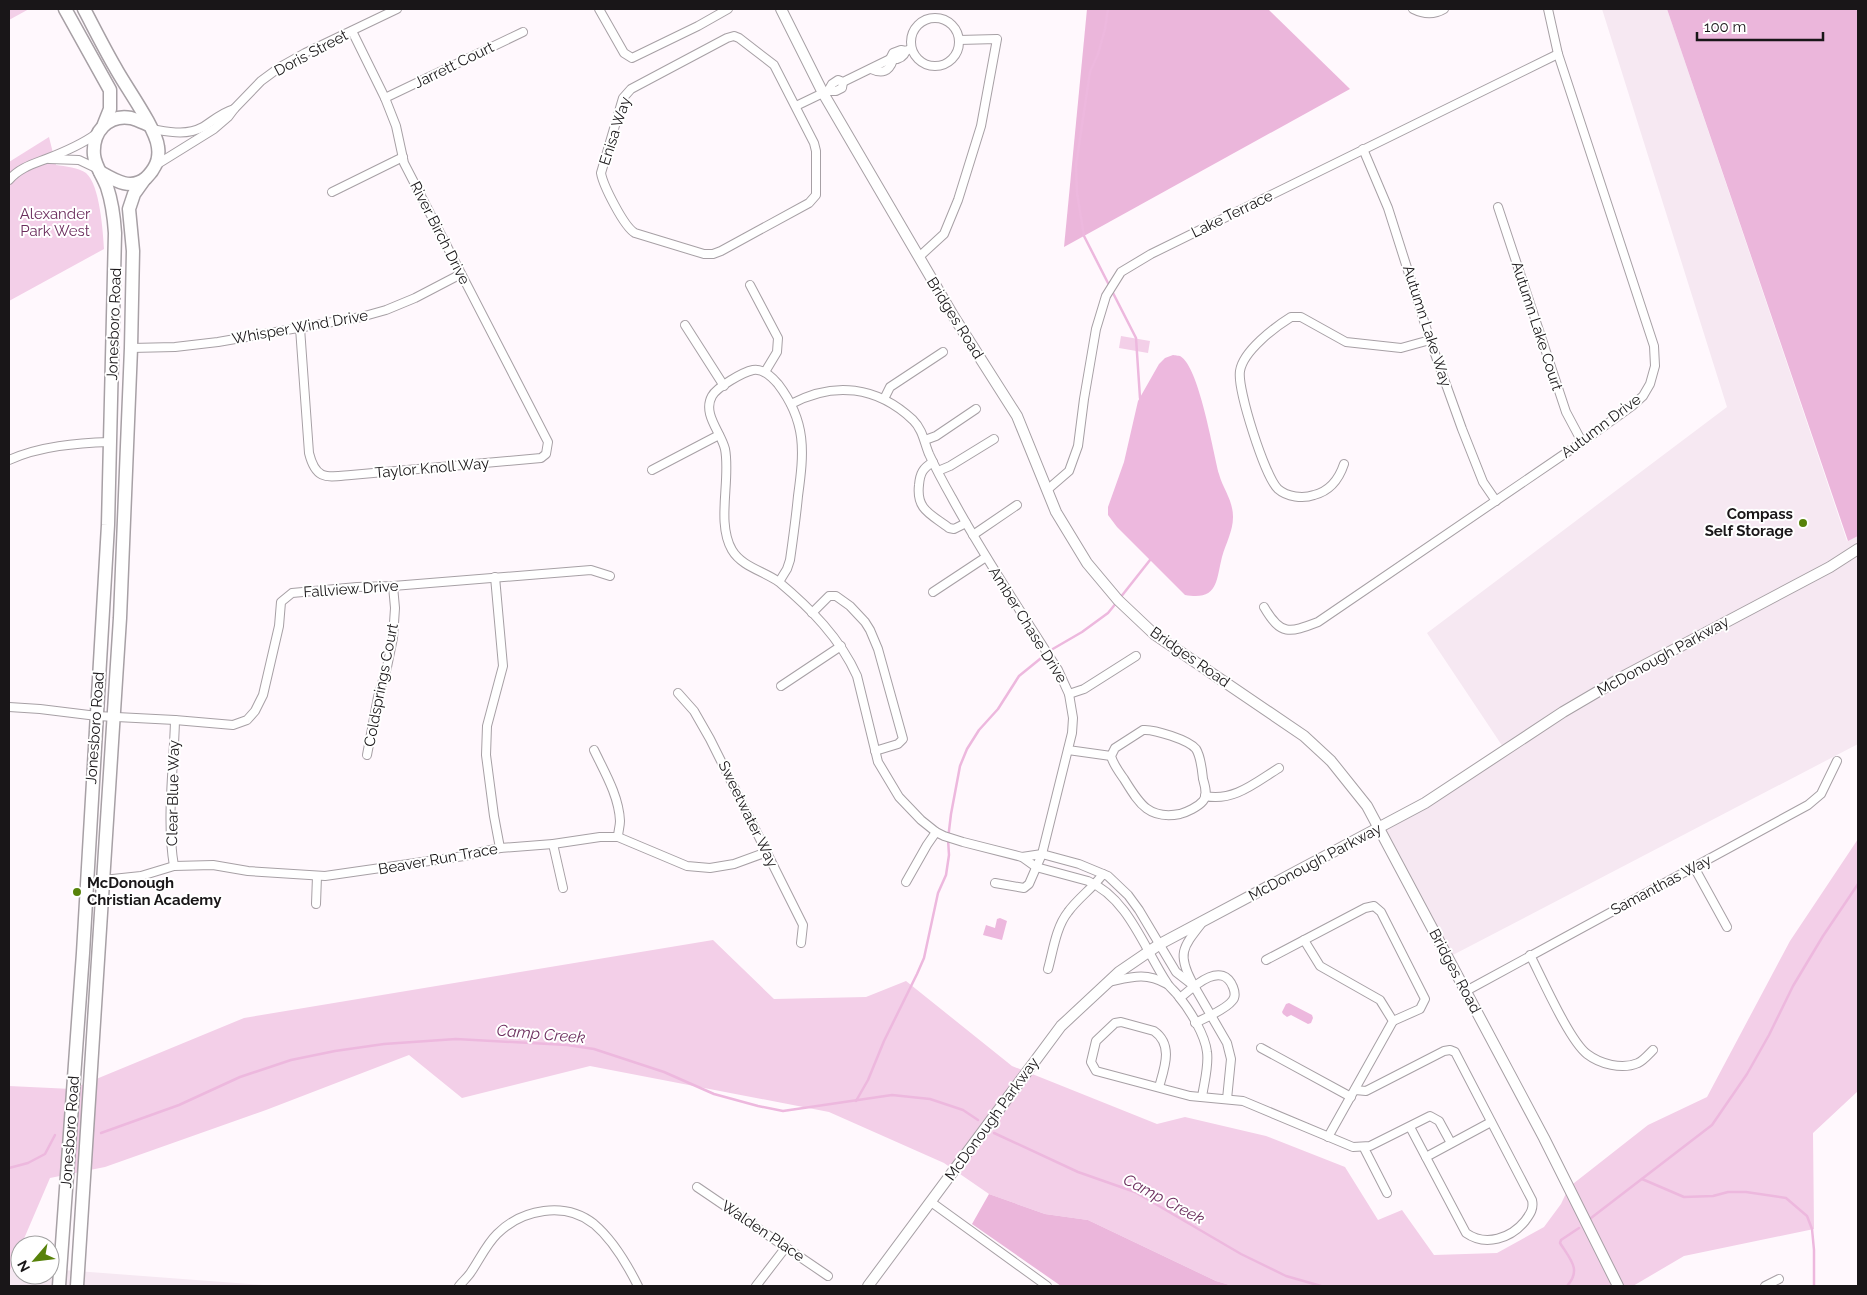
<svg xmlns="http://www.w3.org/2000/svg" width="1867" height="1295" font-family="Raleway,sans-serif">
<style>
.built{fill:#f6e8f2}
.green{fill:#f3cfe8}
.forest{fill:#ebb6db}
.water{fill:#edb8de}
.lines{fill:none;stroke-linecap:round;stroke-linejoin:round}
.stream{stroke:#edb8de;stroke-width:2.5}
.minor-casing{stroke:#a7a0a5;stroke-width:10}
.tertiary-casing{stroke:#a7a0a5;stroke-width:12}
.primary-casing{stroke:#a7a0a5;stroke-width:15}
.minor{stroke:#fff;stroke-width:8}
.tertiary{stroke:#fff;stroke-width:10}
.primary{stroke:#fff;stroke-width:12}
.poi-dot{fill:#57820a;stroke:#fff;stroke-width:2}
.labels{text-anchor:middle;dominant-baseline:central;stroke-width:4;stroke-linejoin:round;paint-order:stroke}
.street-label{font-size:15px;fill:#191618;stroke:#fff}
.park-label{font-size:15px;fill:#6b2d5d;stroke:#fff}
.poi-label{font-size:15px;font-weight:bold;fill:#191618;stroke:#fff;text-anchor:end}
.water-label{font-size:16px;font-style:italic;fill:#6c2e5e;stroke:#fff}
</style>
<rect width="100%" height="100%" fill="#fff8fd"/>
<g class="built">
<polygon points="1602,9 1667,9 1847,541 1858,536 1858,744 1449,957 1382,829 1505,750 1427,633 1727,407"/>
<polygon points="9,1269 20,1269 20,1275 50,1275 50,1270 63,1270 276,1286 9,1286"/>
</g>
<g class="green">
<polygon points="9,9 29,9 9,20"/>
<path d="M49,137l7,28c9,1 23,3 30,8 14,12 17,59 18,76l-95,52v-139z"/>
<polygon points="1121,336 1150,341 1148,353 1119,348"/>
<polygon points="1858,839 1858,1091 1813,1133 1814,1229 1684,1256 1633,1286 1233,1286 1216,1281 1088,1220 1045,1214 989,1194 944,1163 829,1112 590,1066 462,1098 409,1055 266,1110 105,1167 50,1178 11,1269 9,1269 9,1086 72,1089 244,1018 713,940 774,999 866,997 906,981 1012,1066 1157,1124 1185,1117 1266,1136 1345,1167 1378,1220 1402,1210 1434,1255 1497,1253 1544,1227 1561,1204 1569,1187 1648,1125 1707,1097 1790,941"/>
</g>
<g class="forest">
<polygon points="1087,9 1268,9 1350,89 1064,247"/>
<polygon points="1667,9 1858,9 1858,536 1848,541"/>
<polygon points="989,1194 1045,1214 1088,1220 1216,1281 1233,1286 1061,1286 972,1224"/>
</g>
<g class="water">
<path d="M1173,355c0,0 7,1 7,1 19,10 33,96 39,118 4,15 14,26 14,43 0,14 -7,26 -11,40 -6,24 -4,44 -37,38l-68,-68 -9,-12v-8l16,-45 14,-61 21,-37 6,-6z"/>
<polygon points="1000,918 1007,921 1002,940 983,935 986,925 995,928 997,919"/>
<polygon points="1289,1003 1312,1015 1313,1018 1311,1023 1308,1024 1291,1015 1287,1017 1283,1014 1282,1012 1286,1004"/>
</g>
<g class="lines">
<g class="stream">
<polyline points="1108,9 1105,29 1098,54 1090,72 1076,165 1077,193 1084,236 1110,287"/>
<polyline points="1112,291 1136,338 1140,398"/>
<polyline points="1120,598 1150,560"/>
<polyline points="856,1101 868,1080 884,1041 917,974 924,958 938,893 946,875 949,855 948,839 951,814 960,766 967,749 979,730 998,709 1019,676 1051,650 1082,632 1108,613 1117,602"/>
<polyline points="101,1133 179,1105 240,1077 291,1060 335,1051 384,1044 456,1039 567,1045 594,1049 664,1072 714,1094 758,1106 783,1111 892,1095 930,1099 963,1110 978,1120"/>
<polyline points="994,1133 1078,1172 1135,1192 1241,1254 1286,1276 1321,1286"/>
<polyline points="9,1168 28,1163 45,1154 55,1135"/>
<polyline points="1642,1179 1684,1197 1713,1196 1728,1192 1746,1192 1786,1198 1807,1216 1812,1229 1814,1250 1814,1286"/>
<polyline points="1591,1218 1712,1125 1747,1074 1769,1035 1793,986 1823,936 1858,884"/>
<path d="M1567,1286c15,-16 3,-27 -7,-43l1,-3 18,-12"/>
</g>
<g class="minor-casing">
<g id="minor">
<polyline points="599,9 624,53 632,58 698,26 728,9"/>
<path d="M1413,9c10,5 21,6 31,0"/>
<circle cx="935" cy="42" r="24"/>
<path d="M734,36l5,2 35,27 40,78 2,8v44l-7,8 -88,48 -8,3h-9l-69,-21c-11,-6 -32,-48 -34,-60l22,-75 8,-9 96,-51z"/>
<polyline points="890,59 893,53 901,50 906,51 910,49"/>
<path d="M871,69c11,5 18,3 22,-9"/>
<path d="M828,91l4,-7 6,-4 5,2 47,-23c7,1 13,-1 16,-8"/>
<polyline points="385,98 523,32"/>
<polyline points="796,106 823,93 828,91 836,91 842,88 843,82"/>
<path d="M152,129c18,3 34,7 51,-2 11,-7 18,-14 31,-18"/>
<polyline points="1363,149 1388,208 1430,340 1462,429 1483,482 1496,501"/>
<polyline points="49,159 79,160 98,169"/>
<polyline points="156,165 214,129 228,117 234,109 261,81 280,67 305,53 397,9"/>
<path d="M9,180c10,-12 24,-16 37,-21 18,-7 35,-14 50,-25"/>
<polyline points="332,192 403,157"/>
<polyline points="1498,207 1566,412 1582,442"/>
<polyline points="919,257 944,234 958,200 981,126 997,39 959,40"/>
<polyline points="750,285 778,338 777,352 765,372"/>
<polyline points="685,325 724,386"/>
<path d="M300,328l9,125c7,28 18,24 42,22l190,-17 5,-4 2,-12 -144,-279 -8,-37 -11,-28 -33,-67"/>
<polyline points="131,348 175,347 218,342 361,317 386,310 415,298 461,274"/>
<polyline points="884,399 890,387 943,352"/>
<path d="M791,404c43,-23 86,-18 122,16 10,10 11,22 16,34 7,15 15,30 23,44 32,59 70,115 106,172l11,24 4,24 -1,15 -30,121 -13,30 -5,4 -29,-5"/>
<polyline points="925,440 936,436 976,409"/>
<path d="M9,460c31,-14 68,-17 101,-18"/>
<path d="M933,462c-10,6 -13,11 -14,23 -3,25 12,29 30,43l5,1 12,-6"/>
<path d="M1344,464c-5,15 -14,27 -30,31 -11,4 -27,2 -36,-6 -13,-12 -41,-100 -38,-118 3,-20 35,-44 51,-54h10l45,25 55,6 29,-8"/>
<polyline points="652,470 719,435"/>
<polyline points="938,471 950,466 994,439"/>
<polyline points="1047,490 1069,471 1078,446 1084,399 1096,329 1106,296 1121,272 1151,254 1558,54"/>
<polyline points="973,535 1017,505"/>
<polyline points="495,577 503,666 487,726 486,755 494,816 500,848"/>
<path d="M779,582c-15,-11 -37,-15 -47,-32 -16,-27 -1,-71 -7,-101 -4,-17 -23,-35 -13,-53 5,-9 31,-24 41,-26 10,-2 19,7 25,14 29,38 26,68 20,112 -2,21 -5,43 -8,64l-3,9 -8,13c31,26 61,56 78,94l21,86 21,35 22,23 15,12 8,4 19,6 59,15 14,10 52,14c40,17 56,67 79,102 3,5 9,9 12,14 11,13 26,38 28,55 2,14 -3,31 -5,45"/>
<polyline points="933,592 986,557"/>
<path d="M1264,607c17,29 25,26 54,15l264,-180 50,-36 11,-10 7,-12 5,-18 -1,-20 -96,-292 -10,-45"/>
<polyline points="812,613 829,596 836,596 850,606 865,622 870,630 878,649 903,739 898,744 875,751"/>
<polyline points="781,686 841,646"/>
<polyline points="678,693 694,711 710,739 803,925 801,943"/>
<polyline points="1069,694 1084,689 1136,656"/>
<polyline points="9,707 40,709 97,716 175,720 233,725 247,720 255,711 263,695 279,626 281,602 292,593 357,587 393,586 591,570 610,576"/>
<path d="M1143,730c11,-1 46,10 53,19 5,8 6,21 7,30 2,7 5,16 0,22 -5,6 -16,11 -23,13 -32,6 -41,-11 -56,-35 -5,-7 -11,-15 -13,-23l4,-8z"/>
<path d="M594,750c10,21 25,46 26,71 0,5 -2,11 -2,16"/>
<polyline points="1068,750 1111,756"/>
<polyline points="367,755 378,697 387,667 393,638 395,608 393,586"/>
<path d="M1205,796c29,6 51,-14 74,-28"/>
<polyline points="553,844 563,888"/>
<polyline points="1022,857 1042,854 1079,864 1108,876 1128,895 1139,910 1176,972 1194,986 1227,1043 1231,1059 1227,1099"/>
<path d="M174,866c-8,-46 0,-100 1,-146"/>
<polyline points="1694,867 1727,927"/>
<polyline points="103,880 141,876 174,866 213,865 248,871 325,876 464,856 500,848 553,844 600,837 618,837 687,866 710,868 734,864 767,852"/>
<polyline points="906,882 927,845 936,832"/>
<polyline points="316,904 317,876"/>
<polyline points="1304,940 1320,966 1380,1000 1393,1021 1328,1137"/>
<path d="M1530,955c12,23 39,85 57,99 13,10 35,16 51,9 5,-2 11,-9 15,-13"/>
<polyline points="1266,960 1365,908 1374,906 1381,912 1425,999 1420,1009 1393,1021"/>
<path d="M1048,969c5,-18 8,-42 20,-57 10,-14 25,-24 35,-38"/>
<path d="M1108,982c24,-5 37,-10 59,2"/>
<path d="M1192,982c-15,-28 -9,-35 9,-58"/>
<polyline points="1466,991 1808,805 1821,794 1837,761"/>
<path d="M1180,998c14,-12 42,-38 53,-11 2,5 3,10 -1,14 -7,9 -27,17 -37,22"/>
<polyline points="1261,1048 1351,1097"/>
<path d="M1159,1087c5,-18 15,-42 -5,-56l-33,-9 -6,1 -19,18 -5,21 5,9 94,25 53,5 110,46 17,-1 60,-30 9,5 12,22"/>
<path d="M1355,1090l11,1 78,-40 6,-1 5,2 77,148c2,9 -2,14 -7,21 -14,17 -39,26 -59,12l-56,-106"/>
<polyline points="1364,1148 1387,1193"/>
<polyline points="1426,1157 1491,1122"/>
<polyline points="697,1187 828,1276"/>
<polyline points="931,1202 1047,1286"/>
<path d="M459,1286c4,-5 9,-9 12,-14 9,-13 15,-27 26,-38 25,-25 68,-33 97,-10 19,16 33,40 44,62"/>
<polyline points="756,1286 786,1247"/>
<polyline points="1765,1286 1779,1279"/>
</g>
</g>
<g class="tertiary-casing">
<g id="tertiary">
<polyline points="781,9 823,93 954,317 1017,416 1056,512 1087,563 1118,600 1154,634 1304,736 1331,761 1367,806 1544,1138 1618,1286"/>
<polyline points="868,1286 1061,1026 1119,972 1160,944 1425,803 1563,712 1626,675 1830,567 1858,549"/>
</g>
</g>
<g class="primary-casing">
<g id="primary">
<polyline points="65,9 110,90 110,109 104,124"/>
<path d="M84,9c10,19 20,39 31,58 10,19 41,61 43,80 2,13 -3,22 -12,31 -15,13 -32,2 -46,-6"/>
<path d="M59,1286l24,-333 25,-428 7,-292c-1,-16 -3,-31 -8,-46 -4,-11 -12,-21 -13,-32 -2,-23 14,-41 37,-37 7,2 13,5 18,7"/>
<polyline points="77,1286 120,618 131,348 133,251 129,209 134,194 144,180"/>
</g>
</g>
<use href="#minor" class="minor"/>
<use href="#tertiary" class="tertiary"/>
<use href="#primary" class="primary"/>
</g>
<g class="poi-dot">
<circle cx="1803" cy="523" r="5"/>
<circle cx="77" cy="892" r="5"/>
</g>
<g class="labels">
<g class="street-label">
<text transform="translate(311 53) rotate(-28)">Doris Street</text>
<text transform="translate(454 65) rotate(-26)">Jarrett Court</text>
<text transform="translate(615 131) rotate(-72)">Enisa Way</text>
<text transform="translate(1232 214) rotate(-26)">Lake Terrace</text>
<text transform="translate(440 233) rotate(63)">River Birch Drive</text>
<text transform="translate(955 318) rotate(58)">Bridges Road</text>
<text transform="translate(114 324) rotate(-88)">Jonesboro Road</text>
<text transform="translate(1427 326) rotate(72)">Autumn Lake Way</text>
<text transform="translate(1537 326) rotate(72)">Autumn Lake Court</text>
<text transform="translate(300 327) rotate(-10)">Whisper Wind Drive</text>
<text transform="translate(1601 426) rotate(-37)">Autumn Drive</text>
<text transform="translate(432 468) rotate(-5)">Taylor Knoll Way</text>
<text transform="translate(351 589) rotate(-4)">Fallview Drive</text>
<text transform="translate(1028 625) rotate(58)">Amber Chase Drive</text>
<text transform="translate(1663 656) rotate(-29)">McDonough Parkway</text>
<text transform="translate(1190 657) rotate(35)">Bridges Road</text>
<text transform="translate(381 685) rotate(-79)">Coldsprings Court</text>
<text transform="translate(95 728) rotate(-86)">Jonesboro Road</text>
<text transform="translate(173 793) rotate(-89)">Clear Blue Way</text>
<text transform="translate(748 814) rotate(64)">Sweetwater Way</text>
<text transform="translate(438 859) rotate(-10)">Beaver Run Trace</text>
<text transform="translate(1315 862) rotate(-28)">McDonough Parkway</text>
<text transform="translate(1661 885) rotate(-28)">Samanthas Way</text>
<text transform="translate(1455 971) rotate(62)">Bridges Road</text>
<text transform="translate(992 1119) rotate(-54)">McDonough Parkway</text>
<text transform="translate(70 1132) rotate(-86)">Jonesboro Road</text>
<text transform="translate(763 1231) rotate(34)">Walden Place</text>
</g>
<g class="park-label">
<text x="55" y="214">Alexander<tspan x="55" dy="17">Park West</tspan></text>
</g>
<g class="poi-label">
<text x="1793" y="514">Compass<tspan x="1793" dy="17">Self Storage</tspan></text>
<text x="87" y="883" text-anchor="start">McDonough<tspan x="87" dy="17">Christian Academy</tspan></text>
</g>
<g class="water-label">
<text transform="translate(541 1034) rotate(5)">Camp Creek</text>
<text transform="translate(1164 1199) rotate(28)">Camp Creek</text>
</g>
</g>
<rect width="1867" height="1295" fill="none" stroke="#191618" stroke-width="20"/>
<g transform="translate(35 1260) rotate(242)"><circle r="24" fill="#ffffff" stroke="#a3a2a3"/>
<path d="M0-4L9 19L0 12L-9 19Z" fill="#57820a"/>
<text y="-8" font-size="14" font-weight="bold" text-anchor="middle" fill="#191618">N</text>
</g>
<path d="M1697 32v8h126v-8" fill="none" stroke="#191618" stroke-width="2.5"/>
<text x="1704" y="32" font-size="15" fill="#191618" stroke="#ffffff" stroke-width="4" paint-order="stroke">100 m</text>
</svg>
